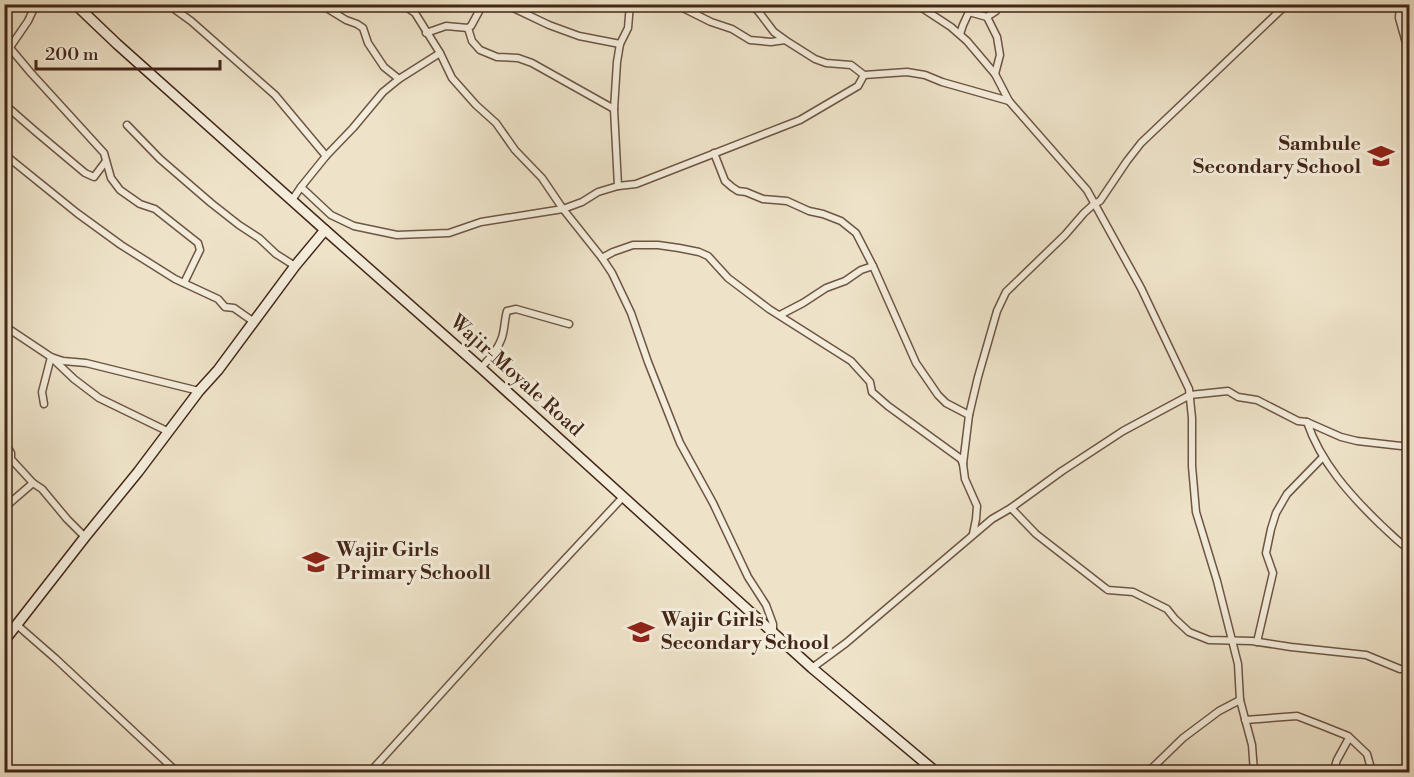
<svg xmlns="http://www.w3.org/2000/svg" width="1414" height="777" font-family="'Libre Bodoni',serif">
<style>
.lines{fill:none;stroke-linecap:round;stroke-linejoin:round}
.street-casing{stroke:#6e5544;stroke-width:9}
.secondary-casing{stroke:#432618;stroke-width:12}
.street{stroke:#f4eddc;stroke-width:6}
.secondary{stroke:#f4eddc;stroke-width:9}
.labels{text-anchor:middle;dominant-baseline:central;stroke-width:6;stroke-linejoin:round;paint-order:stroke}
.poi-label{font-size:20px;font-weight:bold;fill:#432618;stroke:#f4eddc;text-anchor:start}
.street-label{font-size:20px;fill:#432618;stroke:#f4eddc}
</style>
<rect width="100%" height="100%" fill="#eee3c9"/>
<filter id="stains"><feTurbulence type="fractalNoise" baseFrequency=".00333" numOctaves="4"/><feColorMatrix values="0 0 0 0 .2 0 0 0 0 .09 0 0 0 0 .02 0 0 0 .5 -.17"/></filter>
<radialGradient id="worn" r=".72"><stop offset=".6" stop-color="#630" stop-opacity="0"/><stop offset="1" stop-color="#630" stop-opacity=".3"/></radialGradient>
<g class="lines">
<g class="street-casing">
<g id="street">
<polyline points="173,4 173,8 191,21 275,95 326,156"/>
<polyline points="320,4 346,20 357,24 363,28 368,43 384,67 399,79"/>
<polyline points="402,4 415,13 440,53 452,78 476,105 496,123 515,150 542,178 563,209 602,258 612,273 631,313 648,362 680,443 713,503 748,577 766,605 773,624 773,632"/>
<polyline points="505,4 549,25 579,36 620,44"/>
<polyline points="675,4 711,22 732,29 750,40 771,42 785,40"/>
<polyline points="750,4 758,11 774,32 785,40 815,59 826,63 851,65 864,75 907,72 925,75 942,82 1009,101"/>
<polyline points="916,4 951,27 967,41 995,74 1009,101 1087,190 1141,288 1189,389 1192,418 1192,466 1196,512 1217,581 1238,664 1240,700 1252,745 1254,772"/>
<polyline points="1400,4 1399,18 1410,57"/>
<polyline points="969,12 987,17"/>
<polyline points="468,28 472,41 480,50 497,57 518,58 532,63 614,109"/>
<polyline points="426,33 446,26 468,28 471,26 483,4"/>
<polyline points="960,34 963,25 969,12 964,4"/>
<polyline points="10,48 31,73 104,153 111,178 120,190 140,204 155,209 198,243 200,250 184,283"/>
<polyline points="4,56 28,21 36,4"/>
<polyline points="995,74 1000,55 997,37 987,17 996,11 999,4"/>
<polyline points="4,104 35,131 85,173 94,177 106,161"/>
<polyline points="127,125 160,159 211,203 239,225 259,238 276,254 295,266"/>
<polyline points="714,153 725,181 732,187 738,191 746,192 763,199 787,201 809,211 823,214 841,221 856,233 873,266 916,363 938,395 946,403 969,415"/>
<polyline points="4,154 77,213 121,245 175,279 218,299 225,307 234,308 254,322"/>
<polyline points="618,186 614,109 617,62 620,44 628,28 630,4"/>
<polyline points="301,187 326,156 353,128 383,92 399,79 440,53"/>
<polyline points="292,200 301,187 331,215 354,226 397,235 449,233 481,222 563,209 582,202 598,192 618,186 636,184 800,120 858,86 864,75"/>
<polyline points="602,258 613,252 633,245 658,245 679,248 699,252 708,256 728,278 769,309 851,361 870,382 872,392 888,406 961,459 963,464 965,479 977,506 976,519 973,534"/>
<polyline points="780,315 803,303 826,288 845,281 861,270 873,266"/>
<polyline points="4,323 9,329 51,357 63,361 86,363 199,391"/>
<polyline points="4,337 9,329"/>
<polyline points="52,358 74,379 99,398 167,431"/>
<path d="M481,368c8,-9 16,-17 20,-28 4,-9 3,-19 6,-29l9,-2 53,15"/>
<polyline points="4,370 6,371 4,373"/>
<polyline points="44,404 42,392 51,357"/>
<polyline points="1307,422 1341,437 1357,441 1410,447"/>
<polyline points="4,441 11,453 11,459 33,483 42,489 67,519 85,537"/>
<polyline points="963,464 969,415 978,377 997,311 1006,292 1065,235 1084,213 1094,204 1100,201 1127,161 1141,143 1287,4"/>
<polyline points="4,508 33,483"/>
<polyline points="1011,508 1036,534 1104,587 1108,590 1133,592 1167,609 1175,619 1189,632 1209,640 1252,641 1291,647 1366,655 1400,669 1410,669"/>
<polyline points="17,625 56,659 177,772"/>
<polyline points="1257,642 1273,573 1266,553 1271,529 1276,513 1287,494 1323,457"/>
<path d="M812,668l34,-25 146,-124 19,-11 51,-37 61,-40 67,-36 38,-4 10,6 19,3 41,21 9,1c14,41 43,73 74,103 9,8 18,18 29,25"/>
<polyline points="1245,720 1297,716 1323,726 1348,736 1367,754 1372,772"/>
<polyline points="370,772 497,632 623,497"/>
<polyline points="1148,772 1183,738 1219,711 1240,700"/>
<polyline points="1333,772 1337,760 1349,738"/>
</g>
</g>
<g class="secondary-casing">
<g id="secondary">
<polyline points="75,4 117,44 325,230 481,368 812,668 936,772"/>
<polyline points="4,641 85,537 138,472 199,391 218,370 295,266 325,230"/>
</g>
</g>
<use href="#street" class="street"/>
<use href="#secondary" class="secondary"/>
</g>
<defs>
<g id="school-bare" transform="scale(2.07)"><path d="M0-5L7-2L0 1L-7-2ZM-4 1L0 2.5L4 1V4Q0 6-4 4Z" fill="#8f2418" stroke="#f4eddc" stroke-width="2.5" paint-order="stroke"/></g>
</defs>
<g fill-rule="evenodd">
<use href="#school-bare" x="1381" y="156"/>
<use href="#school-bare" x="316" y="562"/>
<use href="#school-bare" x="641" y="632"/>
</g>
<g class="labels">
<g class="poi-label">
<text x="1361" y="144" text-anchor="end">Sambule<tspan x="1361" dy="23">Secondary School</tspan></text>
<text x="336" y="550">Wajir Girls<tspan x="336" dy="23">Primary Schooll</tspan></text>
<text x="661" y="620">Wajir Girls<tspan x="661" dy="23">Secondary School</tspan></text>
</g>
<g class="street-label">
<text transform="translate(516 376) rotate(42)">Wajir-Moyale Road</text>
</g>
</g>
<rect width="1414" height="777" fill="none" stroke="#eee3c9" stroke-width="24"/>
<rect x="6" y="6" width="1402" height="765" fill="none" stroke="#432618" stroke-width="3"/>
<rect x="12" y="12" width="1390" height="753" fill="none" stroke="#432618" stroke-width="1.5"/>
<path d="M36 60v9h184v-9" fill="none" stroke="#432618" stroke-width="3"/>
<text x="45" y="60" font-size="18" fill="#432618" stroke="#f4eddc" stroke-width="4.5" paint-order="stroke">200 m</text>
<rect width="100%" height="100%" filter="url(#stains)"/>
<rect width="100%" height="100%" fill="url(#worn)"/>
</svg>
